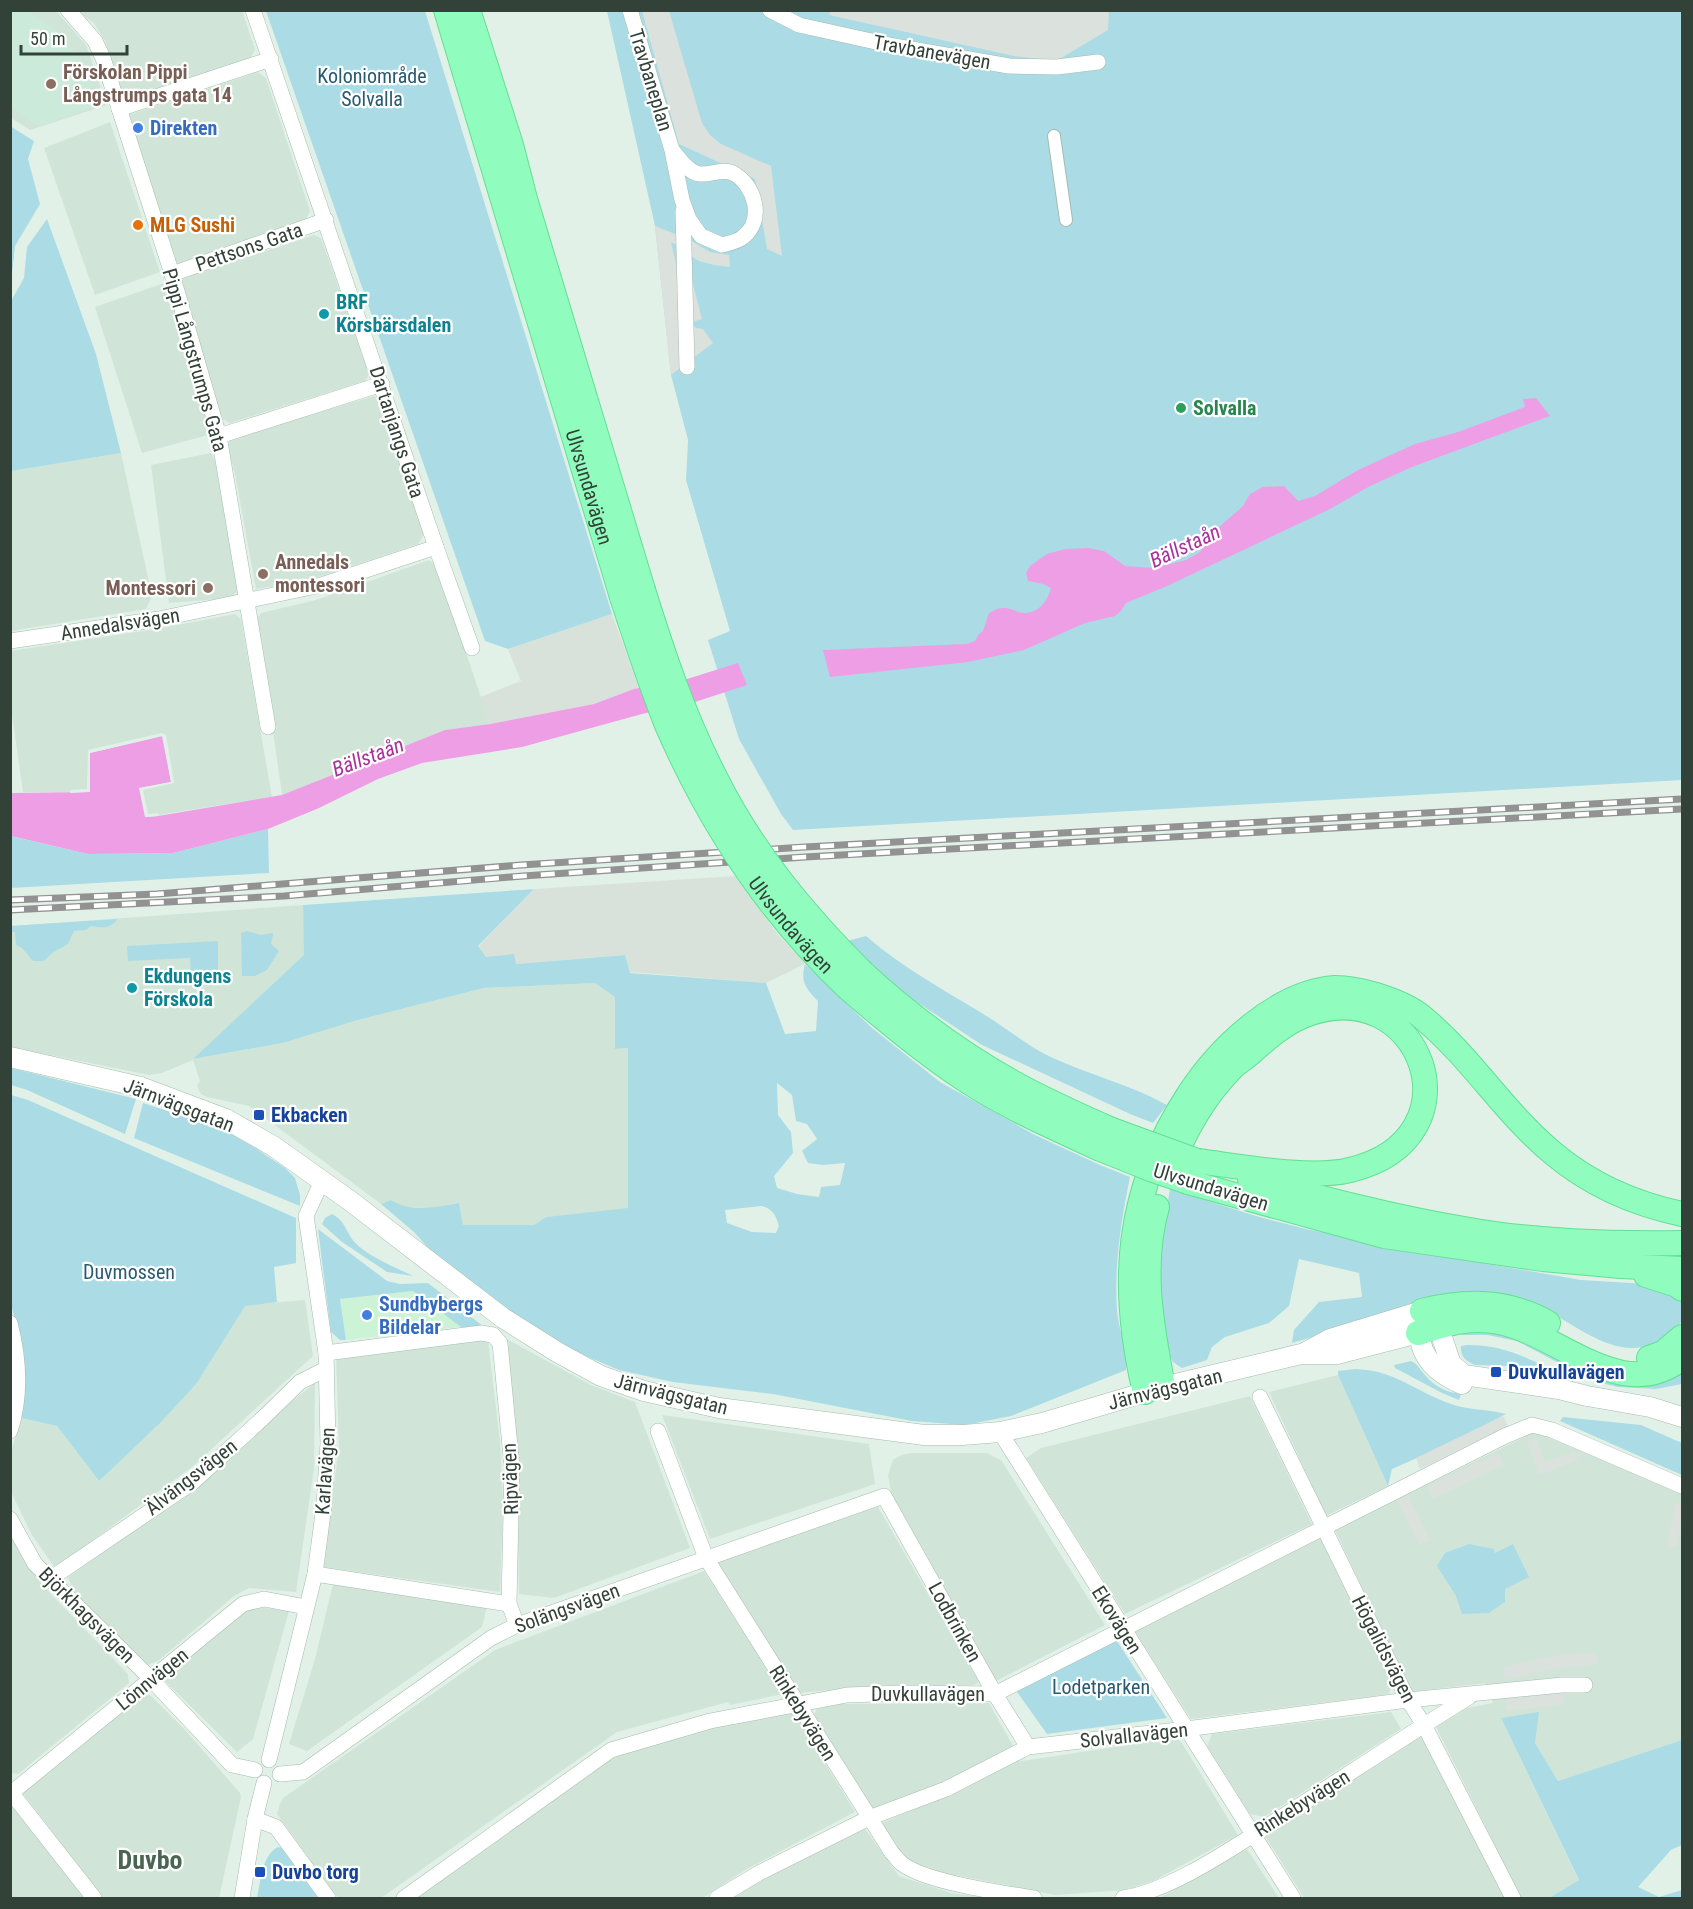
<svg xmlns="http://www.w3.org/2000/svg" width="1693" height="1909" font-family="'Roboto Condensed',sans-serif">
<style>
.residential{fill:#d0e5d8}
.commercial{fill:#cdf3d7}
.industrial{fill:#d8e2da}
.education{fill:#ccead9}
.green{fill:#abdce5;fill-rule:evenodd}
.parking{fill:#dbe1dd}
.water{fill:#ee9ee5}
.pier{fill:#e2f1e8}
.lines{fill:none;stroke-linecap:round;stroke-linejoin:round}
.pedestrian-casing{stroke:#a5bcae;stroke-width:14}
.minor-casing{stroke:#a5bcae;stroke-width:16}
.tertiary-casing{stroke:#a5bcae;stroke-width:21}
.primary-casing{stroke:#61e094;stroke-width:26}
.pedestrian{stroke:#fff;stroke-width:12}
.minor{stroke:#fff;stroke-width:15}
.tertiary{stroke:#fff;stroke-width:20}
.primary{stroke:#90fcbd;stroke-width:24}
.rail-casing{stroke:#929292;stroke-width:7}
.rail{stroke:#fff;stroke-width:4.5;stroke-dasharray:14;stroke-linecap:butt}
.primary-bridge-casing{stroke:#61e094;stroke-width:26;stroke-linecap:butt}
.primary-bridge{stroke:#90fcbd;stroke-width:24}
.education-dot{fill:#8d6e63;stroke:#fff;stroke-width:2}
.shop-dot{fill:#3f7fe0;stroke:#fff;stroke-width:2}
.food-dot{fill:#e8710a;stroke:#fff;stroke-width:2}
.culture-dot{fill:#0f9aa8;stroke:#fff;stroke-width:2}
.leisure-dot{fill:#2e9e5b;stroke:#fff;stroke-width:2}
.transit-dot{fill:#1a4fb4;stroke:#fff;stroke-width:2}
.labels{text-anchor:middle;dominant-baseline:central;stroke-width:4.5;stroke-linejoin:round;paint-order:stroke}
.street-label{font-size:20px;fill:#334238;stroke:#fff}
.education-label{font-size:20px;font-weight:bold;fill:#785e54;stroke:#fff;text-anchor:start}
.park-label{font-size:20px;fill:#285a72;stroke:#fff}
.shop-label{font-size:20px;font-weight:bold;fill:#366cbe;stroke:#fff;text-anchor:start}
.food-label{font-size:20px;font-weight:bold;fill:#c56008;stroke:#fff;text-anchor:start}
.culture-label{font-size:20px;font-weight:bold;fill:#0d838f;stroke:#fff;text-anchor:start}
.leisure-label{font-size:20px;font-weight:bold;fill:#27864d;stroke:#fff;text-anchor:start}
.transit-label{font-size:20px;font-weight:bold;fill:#164399;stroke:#fff;text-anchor:start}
.water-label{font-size:21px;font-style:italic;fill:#aa309b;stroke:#fff}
.district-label{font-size:26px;font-weight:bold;fill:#4a6552;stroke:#fff}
</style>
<rect width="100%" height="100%" fill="#e2f1e8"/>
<g class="residential">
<polygon points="10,11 54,11 58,13 86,45 107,105 30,130 11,118"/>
<polygon points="77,11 242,11 255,49 250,59 124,99 105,41 94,23"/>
<polygon points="258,72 266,78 310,211 305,221 179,263 172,260 125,116"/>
<polygon points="110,122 160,272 95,295 44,148"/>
<polygon points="314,235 321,238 369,374 365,381 230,423 221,418 178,280"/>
<polygon points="167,282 211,432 208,435 142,453 95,307"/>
<polygon points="374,396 382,401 424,534 418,544 306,581 256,589 235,474 227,444 231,438"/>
<polygon points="121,453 152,596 146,609 11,631 10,471"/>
<polygon points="211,453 215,461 238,590 231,598 169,603 151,465"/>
<polygon points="429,560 437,566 490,724 445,730 282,795 257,619 261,613 316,600"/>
<polygon points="235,614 241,619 272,797 145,817 90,792 23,792 11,708 10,651 156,629"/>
<polygon points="303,905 305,955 194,1059 283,1043 358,1020 484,988 595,983 615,996 615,1049 628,1048 629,1209 546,1217 534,1225 463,1225 459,1203 430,1208 401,1207 391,1200 381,1204 249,1106 207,1097 201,1094 197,1086 200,1081 193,1060 162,1073 149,1075 11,1047 11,926"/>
<polygon points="305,1300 313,1356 192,1467 55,1568 32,1535 11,1492 10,1455 21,1418 57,1426 99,1481 197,1383 245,1305"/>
<polygon points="505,1338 591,1385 635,1402 690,1548 554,1598 519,1594 516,1432"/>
<polygon points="488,1340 500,1442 503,1501 500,1592 323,1567 339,1447 336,1356"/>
<polygon points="1338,1375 1388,1486 1326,1516 1269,1392"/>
<polygon points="315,1383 314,1469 296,1592 249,1588 234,1596 158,1661 147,1665 72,1589 68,1577 193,1485 282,1409"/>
<polygon points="1250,1396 1312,1524 1125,1614 1026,1458 1041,1448"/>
<polygon points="662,1415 869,1444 875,1484 710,1539"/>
<polygon points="1534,1432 1682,1491 1682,1740 1558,1781 1535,1743 1501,1718 1579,1881 1549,1898 1521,1898 1436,1727 1467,1708 1493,1703 1485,1683 1411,1692 1335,1530"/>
<polygon points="911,1453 987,1453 1001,1460 1105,1625 996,1681 922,1547 893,1503 888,1475 893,1460 901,1455"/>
<polygon points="878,1507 979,1682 974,1685 883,1685 800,1693 715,1561"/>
<polygon points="10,1536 28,1565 50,1593 128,1674 129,1683 18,1774 10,1773"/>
<polygon points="1320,1538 1390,1681 1391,1688 1389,1693 1384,1695 1191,1719 1134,1630"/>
<polygon points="704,1571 783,1694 730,1705 728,1702 617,1732 381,1898 338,1898 277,1814 280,1803 283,1798 495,1650"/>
<polygon points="333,1584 487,1607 482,1627 307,1751 289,1744 315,1659"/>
<polygon points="251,1606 289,1611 253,1739 237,1752 160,1676"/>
<polygon points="150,1695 187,1732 240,1793 241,1797 219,1898 103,1898 22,1792 138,1696"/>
<polygon points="989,1703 1013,1746 948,1780 872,1809 814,1714 817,1709 837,1704"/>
<polygon points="792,1709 855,1812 745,1870 703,1898 409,1898 610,1757 632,1746"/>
<polygon points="1391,1712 1401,1729 1264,1817 1250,1814 1207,1746 1212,1734"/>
<polygon points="1423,1735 1505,1898 1304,1898 1265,1836"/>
<polygon points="1176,1738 1182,1743 1238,1835 1155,1880 1125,1890 1055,1895 945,1873 910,1861 900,1853 882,1823 960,1790 1015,1762"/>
<polygon points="11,1801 86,1898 11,1898"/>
<polygon points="865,1829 899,1876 951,1893 989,1898 733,1898 753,1885"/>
<polygon points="1247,1849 1279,1898 1155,1898 1161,1897"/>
</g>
<polygon class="commercial" points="413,1291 461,1327 346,1340 340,1299"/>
<g class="industrial">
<polygon points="612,614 639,688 594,704 490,724 480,697 521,681 508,649"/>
<polygon points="735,876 776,932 805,964 766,983 630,972 624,955 516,964 486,957 478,947 534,889"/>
</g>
<polygon class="education" points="10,11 27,11 61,33 84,64 98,105 38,126 11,108"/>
<g class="green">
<polygon points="266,11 425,11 612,614 508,649 485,641"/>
<polygon points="607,11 1682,11 1682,780 793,830 781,814 739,739 708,640 730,631 686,480 688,440 671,375 655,226"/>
<polygon points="10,126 34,141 28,159 40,204 15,246 11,283"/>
<polygon points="47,219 96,354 121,453 11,471 11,301 24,278 27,247"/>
<polygon points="268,829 269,873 11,888 10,836 88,854 173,853"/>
<path d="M534,889l-56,57 8,11 28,-3 2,10 109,-9 5,18 136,10 19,51 31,-3 2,-30c-12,-12 -18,-19 -13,-37l67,64 68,54 95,53 65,30 30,12c-9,44 -16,89 -13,134 2,20 11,39 9,59l-115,46 -46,9 -53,-4 -139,-27 -100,-12 -54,-12 -57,-24 -82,-53 -34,-25 -32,-36 -33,-28 10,-4c20,13 45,7 68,3l4,22h71l12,-8 82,-9v-160l-13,1v-52l-20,-14 -111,5 -126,32 -75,23 -90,16 111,-104 -1,-50zM777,1083l15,12 4,26 11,3 10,15 -15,12 6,12 15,2 22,-2 -5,22 -19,2 -2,10 -22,-3 -20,-6 -3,-12 19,-23 -2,-21 -13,-17zM761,1206c12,2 15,10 18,20l-3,7 -24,-1 -25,-9 -2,-13z"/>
<path d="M118,919c-9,10 -15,9 -27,7l-5,4 -12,1 -6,13 -16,9 -8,8h-11l-11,-13 -6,-3 -1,-13h-4v-6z"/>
<polygon points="247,931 261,935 272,933 273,935 271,944 279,951 267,970 255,976 242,976 241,933"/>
<path d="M866,936c35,30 74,52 114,76 24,14 47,34 73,46 37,17 78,27 114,47l-14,18 -23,-9 -148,-69 -79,-52 -56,-52z"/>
<polygon points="218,941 218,978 191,979 190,958 128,961 127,946"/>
<polygon points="11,1068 136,1099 125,1134 27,1090 11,1085"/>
<polygon points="11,1095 28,1100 296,1218 296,1263 274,1267 277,1302 245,1306 197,1383 160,1423 99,1481 57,1426 21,1418 23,1353 11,1304"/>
<polygon points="143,1103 225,1130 252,1146 285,1168 295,1178 300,1195 300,1206 134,1138"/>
<path d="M1170,1189l86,27 50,13 154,30 121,21 66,4 34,15 1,22c-9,13 -17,19 -32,24 -38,13 -73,-20 -105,-35 -25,-12 -49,-17 -76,-19l-177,52 2,-13 25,-28 43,-5 -3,-24 -60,-14 -10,47 -20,17 -44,14 -13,10 -5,13 -25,8 -9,-6 -8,-14 -7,-64 4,-47z"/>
<path d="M332,1214c11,5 14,16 20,25 12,16 43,28 61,37l-26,-4 -45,-30 -20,-18 3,-6z"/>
<polygon points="318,1229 387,1281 400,1284 428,1283 484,1327 461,1327 413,1291 340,1299 346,1340 340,1340 331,1332"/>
<polygon points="1468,1329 1508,1331 1580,1367 1682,1364 1682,1384 1656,1389 1618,1387 1593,1381 1517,1341 1487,1335 1461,1335"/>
<path d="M1467,1345c43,-1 75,21 112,39l-35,-8 1,-4 -39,-6 -31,-1c-9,-4 -15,-8 -14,-19z"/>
<path d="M1411,1361c7,3 9,9 14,14 10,12 21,17 36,19l-2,6 -17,-7 -47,-25 -1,-3z"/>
<path d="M1355,1369c40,1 59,22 96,35 17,6 37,5 55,10l-55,29 -59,26 -4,17 -50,-111v-4z"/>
<polygon points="1563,1417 1641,1425 1682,1443 1682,1475 1560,1421"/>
<polygon points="1469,1544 1494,1549 1495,1553 1513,1544 1529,1577 1505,1589 1505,1602 1489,1613 1462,1614 1456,1596 1437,1566 1445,1553"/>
<polygon points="1115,1638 1167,1718 1047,1734 1015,1689"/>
<polygon points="1539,1712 1535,1743 1558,1781 1682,1740 1682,1845 1671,1850 1638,1887 1659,1897 1682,1890 1682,1898 1549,1898 1579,1880 1501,1718"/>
<path d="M278,1847l4,1 36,50h-61c4,-17 4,-42 21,-51z"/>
</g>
<g class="parking">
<polygon points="831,10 1109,11 1108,30 1056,61 1014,56 829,15"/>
<polygon points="642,11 669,11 702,123 710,135 721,144 771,166 782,256 767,249 755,179 679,144"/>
<polygon points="655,226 688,239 710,252 729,255 730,267 714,265 699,261 689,255 681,247 671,242 677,268 688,265 702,319 692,322 692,324 696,328 703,329 713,343 671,375"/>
<polygon points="1503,1416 1508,1426 1420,1469 1416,1458"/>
<polygon points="1536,1437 1545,1462 1575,1451 1579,1460 1539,1475 1527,1441"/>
<polygon points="1498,1453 1504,1465 1433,1499 1427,1487"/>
<polygon points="1408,1495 1430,1540 1419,1545 1397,1500"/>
<polygon points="1675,1503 1682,1504 1682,1518 1677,1547 1667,1546"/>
<polygon points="1596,1653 1598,1664 1558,1668 1505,1680 1503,1667 1558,1655"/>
<polygon points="1563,1692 1564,1704 1507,1711 1505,1699"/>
</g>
<g class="water">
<path d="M1536,398l14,18 -138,51 -42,19 -40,23 -163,77 -41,17 -5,8 -6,5 -30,7 -61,27 -56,12 -138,15 -7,-27 144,-6 8,-3 4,-7 4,-3 6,-18c4,-2 9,-5 13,-5 8,-1 16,5 23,5 14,0 23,-13 26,-25l-8,-4 -15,-3 -2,-8 4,-7 17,-12 18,-5 23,-1 16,3 21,15 30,2 31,-8 14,-8 11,-18 32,-28 7,-12 13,-7 21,-1 14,15 17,-5 43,-26 57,-26 43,-12 67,-25 -2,-8z"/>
<polygon points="738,663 747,685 695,702 642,714 522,747 422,763 378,779 319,808 268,829 173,853 88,854 11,836 11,793 89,792 90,753 163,736 171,782 140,788 146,817 158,816 282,795 445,730 490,724 594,704 634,689 687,679"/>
</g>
<polygon class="pier" points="162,733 166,735 174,783 143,790 148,814 158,813 158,816 145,817 139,788 171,782 162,736 90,753 90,792 70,793 70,790 87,789 88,750"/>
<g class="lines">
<g class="pedestrian-casing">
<polyline id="pedestrian" points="1054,136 1066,220"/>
</g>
<g class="minor-casing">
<g id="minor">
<polyline points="68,10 95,41 103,58 172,274 219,436 268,727"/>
<polyline points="253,10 436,547 472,648"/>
<path d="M630,10l42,140 10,50 7,19 12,17 21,9c7,-2 15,-3 21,-8 22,-17 12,-52 -10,-64 -12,-5 -21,2 -33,1 -12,-1 -21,-16 -28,-24"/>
<polyline points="770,10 799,25 894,46 1009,66 1057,67 1098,62"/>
<polyline points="119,109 271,59"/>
<polyline points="683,211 687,367"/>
<polyline points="172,274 326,220"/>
<polyline points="219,436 382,384"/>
<polyline points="10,641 159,619 321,585 436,547"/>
<path d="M10,1323c9,35 11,74 0,108"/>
<polyline points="326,1353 481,1333 493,1335 500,1343 512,1467 509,1604 517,1625"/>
<polyline points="1260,1397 1408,1700 1424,1725 1513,1898"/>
<path d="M658,1431l48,127 186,295c3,3 6,7 9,10 23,19 102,30 133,35"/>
<polyline points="1000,1432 1293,1898"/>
<polyline points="10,1519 35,1564 50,1579 151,1679 232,1765 255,1770"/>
<polyline points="315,1574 509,1604"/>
<polyline points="50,1579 193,1482 262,1419 300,1382 326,1369"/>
<polyline points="269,1760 315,1574 324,1506 328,1444 326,1353 306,1216 322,1181"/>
<polyline points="280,1774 303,1772 491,1638 517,1625 884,1496 995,1694 1028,1747"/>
<polyline points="10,1791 94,1898"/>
<polyline points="10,1794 243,1604 264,1599 306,1607"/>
<polyline points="255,1819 276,1827 328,1898"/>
<polyline points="242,1898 255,1819 264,1783"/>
<polyline points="404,1898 611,1750 710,1721 847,1695 902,1693 995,1694 1505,1436 1532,1425 1552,1430 1682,1486"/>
<polyline points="717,1898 759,1873 869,1818 946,1789 1028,1747 1186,1729 1408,1700 1562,1685 1585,1685"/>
<path d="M1123,1898c48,-7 112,-52 154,-78 64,-41 127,-83 192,-123"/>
</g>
</g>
<g class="tertiary-casing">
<g id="tertiary">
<polyline points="10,1057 141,1087 226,1119 273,1146 349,1200 503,1318 557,1352 601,1376 644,1391 719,1408 924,1435 963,1435 1000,1432 1042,1423 1163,1387 1301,1354 1337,1354 1418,1333"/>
<polyline points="1428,1317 1438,1326 1451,1364 1464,1375 1559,1389 1587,1396 1650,1407 1682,1417"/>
<path d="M1421,1320c-7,32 13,52 41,64"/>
<polyline points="1306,1352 1330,1339 1422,1311"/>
</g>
</g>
<g class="primary-casing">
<g id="primary">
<path id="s1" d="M446,10l176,587"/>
<polyline points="468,10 511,145 525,199 643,590"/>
<path d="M863,973c46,42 95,79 149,109 32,18 66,33 100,48"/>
<path d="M849,989c37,32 74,63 115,90 42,28 89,48 134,69"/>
<path d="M1169,1171c14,-37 36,-76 64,-104 7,-6 15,-11 21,-17 15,-13 30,-26 49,-34 117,-48 181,122 47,154 -40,10 -111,-4 -153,-9"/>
<path d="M1250,1179c71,19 142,38 214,50 72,13 145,15 218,14"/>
<polyline points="1188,1182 1384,1236 1543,1259 1621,1266 1682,1269"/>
<path d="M1157,1207c-17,59 -5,121 6,180"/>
<polyline points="1646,1275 1677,1285 1682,1289"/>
<path d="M1422,1311c44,-11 86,-11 126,12"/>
<path d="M1418,1333c27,-9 52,-17 81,-11 61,12 123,84 183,36"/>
<polyline points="1649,1358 1663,1353 1682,1337"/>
<path d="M1145,1392c-26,-109 -19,-202 44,-298 30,-46 88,-102 146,-106 14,0 28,3 41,7 16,5 33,11 46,22 49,40 82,96 132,137 37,31 81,50 128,60"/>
</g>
</g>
<use href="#pedestrian" class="pedestrian"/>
<use href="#minor" class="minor"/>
<use href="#tertiary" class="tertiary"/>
<use href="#primary" class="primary"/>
<g class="rail-casing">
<g id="rail">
<polyline points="10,900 157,894 521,865 805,847 1682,799"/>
<polyline points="10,910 284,896 523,876 805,857 1682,809"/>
</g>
</g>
<use href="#rail" class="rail"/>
<g class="primary-bridge-casing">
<g id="primary-bridge">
<path d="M643,590c20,64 41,127 72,187 37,75 90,138 148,196"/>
<path id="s2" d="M622,597c14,43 28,86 45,128 43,99 103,190 182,264"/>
<polyline points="1112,1130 1197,1161"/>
<polyline points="1098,1148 1153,1170 1188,1182"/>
</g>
</g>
<use href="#primary-bridge" class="primary-bridge"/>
</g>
<g class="education-dot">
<circle cx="51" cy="84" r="6"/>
<circle cx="263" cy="574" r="6"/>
<circle cx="208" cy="588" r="6"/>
</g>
<g class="shop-dot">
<circle cx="138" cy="128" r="6"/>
<circle cx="367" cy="1315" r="6"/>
</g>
<circle class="food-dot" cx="138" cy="225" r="6"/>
<g class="culture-dot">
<circle cx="324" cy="314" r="6"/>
<circle cx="132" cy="988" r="6"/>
</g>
<circle class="leisure-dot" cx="1181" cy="408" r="6"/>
<g class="transit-dot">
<rect x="253" y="1109" width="12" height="12" rx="3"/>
<rect x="1490" y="1366" width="12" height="12" rx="3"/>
<rect x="254" y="1866" width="12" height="12" rx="3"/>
</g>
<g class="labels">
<g class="street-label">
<text transform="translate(932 52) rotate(10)">Travbanevägen</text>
<text transform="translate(651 80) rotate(73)">Travbaneplan</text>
<text transform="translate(249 247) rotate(-19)">Pettsons Gata</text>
<text transform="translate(195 360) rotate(74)">Pippi Långstrumps Gata</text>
<text transform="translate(397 432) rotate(72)">Dartanjangs Gata</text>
<text stroke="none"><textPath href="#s1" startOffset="498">Ulvsundavägen</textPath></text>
<text transform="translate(120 624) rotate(-9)">Annedalsvägen</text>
<text stroke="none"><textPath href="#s2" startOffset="372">Ulvsundavägen</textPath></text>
<text transform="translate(179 1105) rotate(21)">Järnvägsgatan</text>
<text transform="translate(1211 1187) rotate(17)">Ulvsundavägen</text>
<text transform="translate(1165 1389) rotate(-14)">Järnvägsgatan</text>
<text transform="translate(671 1394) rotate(14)">Järnvägsgatan</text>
<text transform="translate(325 1471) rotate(-86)">Karlavägen</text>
<text transform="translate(191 1477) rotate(-38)">Älvängsvägen</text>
<text transform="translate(510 1479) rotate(-92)">Ripvägen</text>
<text transform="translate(567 1608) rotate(-20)">Solängsvägen</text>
<text transform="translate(87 1615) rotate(45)">Björkhagsvägen</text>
<text transform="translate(1117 1620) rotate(58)">Ekovägen</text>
<text transform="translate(955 1622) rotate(61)">Lodbrinken</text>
<text transform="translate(1384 1649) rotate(63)">Högalidsvägen</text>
<text transform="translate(152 1679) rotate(-39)">Lönnvägen</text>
<text x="928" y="1694">Duvkullavägen</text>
<text transform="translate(803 1713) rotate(58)">Rinkebyvägen</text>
<text transform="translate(1134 1735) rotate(-6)">Solvallavägen</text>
<text transform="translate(1302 1803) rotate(-32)">Rinkebyvägen</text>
</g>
<g class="education-label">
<text x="63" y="72">Förskolan Pippi<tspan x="63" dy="23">Långstrumps gata 14</tspan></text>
<text x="275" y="562">Annedals<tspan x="275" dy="23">montessori</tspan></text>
<text x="196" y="588" text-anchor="end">Montessori</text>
</g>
<g class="park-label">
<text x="372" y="76">Koloniområde<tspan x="372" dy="23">Solvalla</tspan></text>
<text x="129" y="1272">Duvmossen</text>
<text x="1101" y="1687">Lodetparken</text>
</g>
<g class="shop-label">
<text x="150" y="128">Direkten</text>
<text x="379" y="1304">Sundbybergs<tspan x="379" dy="23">Bildelar</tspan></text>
</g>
<g class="food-label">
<text x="150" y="225">MLG Sushi</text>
</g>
<g class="culture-label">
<text x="336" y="302">BRF<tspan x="336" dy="23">Körsbärsdalen</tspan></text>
<text x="144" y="976">Ekdungens<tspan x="144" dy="23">Förskola</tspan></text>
</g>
<g class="leisure-label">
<text x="1193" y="408">Solvalla</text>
</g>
<g class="transit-label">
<text x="271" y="1115">Ekbacken</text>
<text x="1508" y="1372">Duvkullavägen</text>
<text x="272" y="1872">Duvbo torg</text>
</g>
<g class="water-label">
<text transform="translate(1185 546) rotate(-25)">Bällstaån</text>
<text transform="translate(368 757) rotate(-21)">Bällstaån</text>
</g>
<g class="district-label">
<text x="150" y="1860">Duvbo</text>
</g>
</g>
<rect width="1693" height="1909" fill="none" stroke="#334238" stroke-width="24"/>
<path d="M21 45v9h106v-9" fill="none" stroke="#334238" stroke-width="3"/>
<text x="30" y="45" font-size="18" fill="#334238" stroke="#ffffff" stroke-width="4.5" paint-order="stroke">50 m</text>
</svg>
